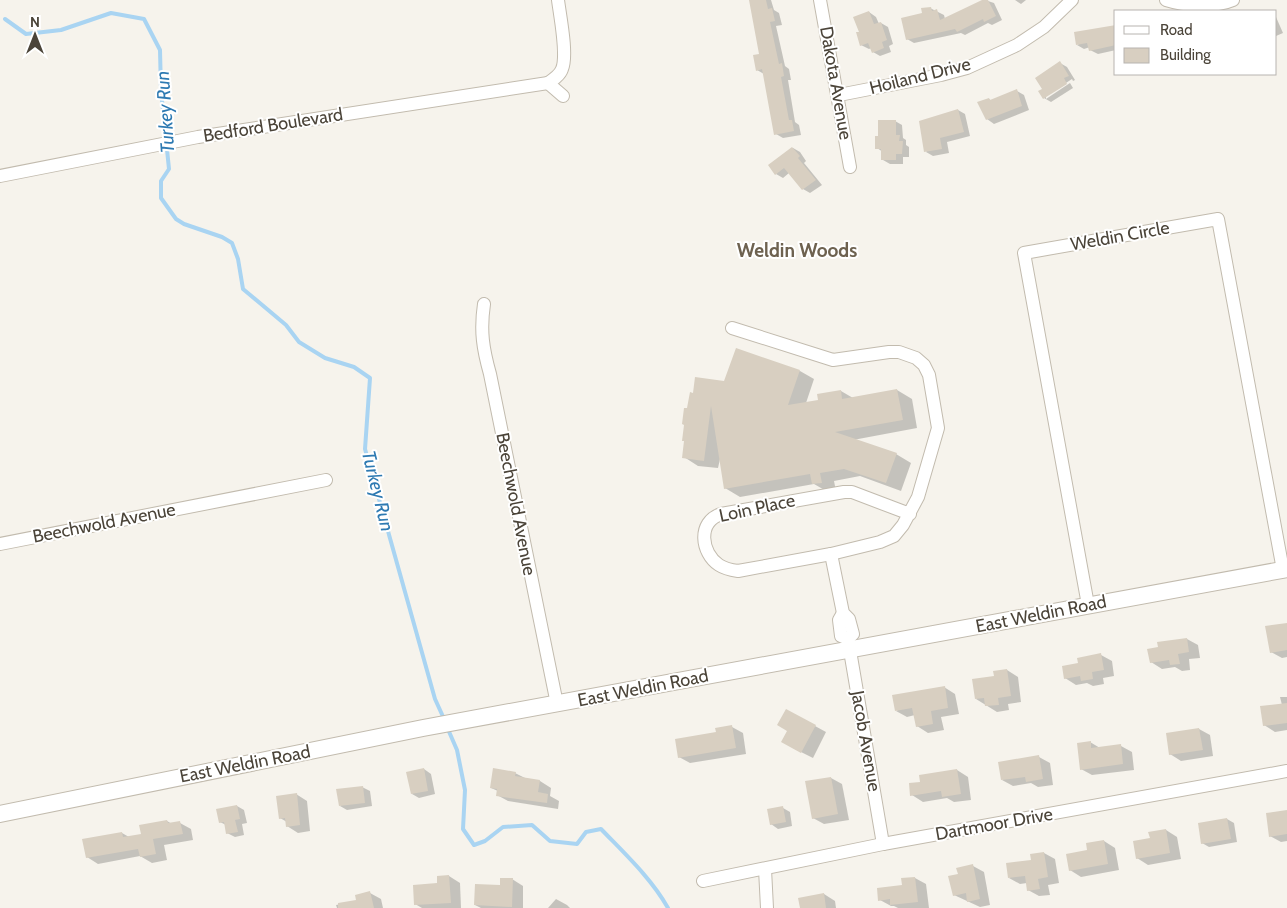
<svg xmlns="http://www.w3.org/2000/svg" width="1287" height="908" font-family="Cabin,sans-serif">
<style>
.shadow{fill:#0003}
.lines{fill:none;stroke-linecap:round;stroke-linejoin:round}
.stream{stroke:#a9d4f2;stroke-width:4}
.building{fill:#d8cfc1}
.minor-casing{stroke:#c2bbae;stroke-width:14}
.tertiary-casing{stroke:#c2bbae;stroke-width:18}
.minor{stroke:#fff;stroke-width:12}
.tertiary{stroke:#fff;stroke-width:16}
.labels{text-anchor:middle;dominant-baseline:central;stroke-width:4;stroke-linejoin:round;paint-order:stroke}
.street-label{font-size:18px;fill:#4b4439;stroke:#fff}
.water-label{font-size:19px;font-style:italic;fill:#2e7ab2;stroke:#fff}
.neighbourhood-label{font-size:19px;font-weight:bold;fill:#6e6250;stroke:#fff}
</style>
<rect width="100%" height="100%" fill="#f6f3ec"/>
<g class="shadow">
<polygon points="751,0 771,0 774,10 779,13 782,25 776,26 785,66 789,69 791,80 788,80 795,122 799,125 801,135 783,138 776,134 764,74 757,70 761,55"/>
<polygon points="985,0 994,3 1002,20 992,25 988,23 965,35 961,33 914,43 907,39 924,14 930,8 944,15 945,19"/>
<polygon points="1015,0 1026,0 1021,4"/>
<polygon points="869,12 876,17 879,24 881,23 888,27 893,44 889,46 891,52 880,56 873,52 871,48 869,49 861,45 860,33"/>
<polygon points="1276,17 1283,33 1276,36"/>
<polygon points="1116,26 1116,50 1098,54 1090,50 1090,47 1084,49 1077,45"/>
<polygon points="1060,63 1067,67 1075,80 1073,81 1072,79 1046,96 1046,99 1070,83 1073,88 1051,102 1044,98 1044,89"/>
<polygon points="1017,91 1024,95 1029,110 994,124 987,119 989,99 992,101"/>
<polygon points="958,110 965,114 970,136 947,142 949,153 933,156 926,152"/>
<polygon points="895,121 902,125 903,138 906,140 906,145 909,147 909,157 903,157 903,164 890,164 883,160 883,152 877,148 879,137"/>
<polygon points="793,148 800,152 806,161 804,163 822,185 810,193 803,189 789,173 783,178 776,174"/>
<polygon points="800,371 814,379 806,403 819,401 841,391 853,398 897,390 912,399 917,428 853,440 896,454 911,463 901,491 860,476 834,481 836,491 828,492 814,484 740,497 725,488 720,459 718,468 698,466 684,457 688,410 694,394 725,382"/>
<polygon points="1287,624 1287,657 1282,658 1271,652"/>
<polygon points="1187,639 1198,645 1200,658 1189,659 1190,670 1182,671 1175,667 1162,669 1151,662"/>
<polygon points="1101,655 1112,661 1114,676 1103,678 1104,684 1093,686 1087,683 1076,685 1065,678 1079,664"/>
<polygon points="1007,670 1018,677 1021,702 1008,704 1009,710 997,712 976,699 995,677"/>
<polygon points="944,687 955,694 959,714 941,717 944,730 928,733 917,726 915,715 907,717 896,711"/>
<polygon points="1280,697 1287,697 1287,730 1275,732 1264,725 1282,705"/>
<polygon points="815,726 826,732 813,758 793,748 788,730"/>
<polygon points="732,727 743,733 746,754 690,763 679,757 717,733"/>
<polygon points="1199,729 1210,735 1213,756 1181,761 1170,754"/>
<polygon points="1090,742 1100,748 1121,746 1132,752 1134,770 1092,775 1081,769"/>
<polygon points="1039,757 1050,763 1053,785 1038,787 1031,783 1013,786 1002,780"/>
<polygon points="424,769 431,774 435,794 419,798 412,794"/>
<polygon points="957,770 968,777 971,800 954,802 947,798 923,802 912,795 921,783"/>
<polygon points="515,773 527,779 540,781 551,788 550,796 559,801 558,809 508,801 497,795 498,791 491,788"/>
<polygon points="831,778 842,784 849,820 824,824 813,818 807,782"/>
<polygon points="362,787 370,791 372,806 347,810 340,806"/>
<polygon points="296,794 307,801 310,831 298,833 287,826 287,822 280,818"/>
<polygon points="237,806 244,810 247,823 242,824 244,835 235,837 227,833 226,825 220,822"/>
<polygon points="783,808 790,812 792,826 778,829 771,824"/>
<polygon points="1287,811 1287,841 1281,842 1270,836"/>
<polygon points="1227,819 1234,823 1237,842 1209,847 1202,843"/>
<polygon points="167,821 172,824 180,823 191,829 193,840 164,845 167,860 152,863 140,856 98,864 87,857 122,833 129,837 143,835"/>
<polygon points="1166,830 1177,837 1181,859 1148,865 1137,858 1151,839"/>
<polygon points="1104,841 1115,848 1119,870 1081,877 1070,870 1089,851"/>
<polygon points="1044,853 1055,859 1059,883 1048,885 1050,895 1039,896 1028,890 1027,883 1020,884 1009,878"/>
<polygon points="973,866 984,872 990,905 980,907 954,895 959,875"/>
<polygon points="449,876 460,883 461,908 422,908 415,904"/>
<polygon points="915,878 926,884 929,908 898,908 894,906 891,906 880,900"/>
<polygon points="512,879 523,886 523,908 481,908 475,905"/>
<polygon points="370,893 381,899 383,908 337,908 336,905 358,901"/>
<polygon points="824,894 835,901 836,908 801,908"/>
<polygon points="556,899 567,905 570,908 548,908"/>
</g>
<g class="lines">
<g class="stream">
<polyline points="5,19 26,34 61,30 111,13 144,19 160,50 161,91 169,169 161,181 161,198 176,219 184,224 222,237 232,243 238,259 243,289 286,325 299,342 325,358 354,367 370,378 365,449 435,699 445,721"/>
<path d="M447,727l10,23 8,40 -2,39 11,16 11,-4 18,-14 29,-2 18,16 27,3 9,-12 15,-3c24,25 50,49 67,79"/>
</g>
</g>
<g class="building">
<polygon points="749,0 766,0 768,9 772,8 775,21 770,22 779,64 782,63 784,76 781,77 789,120 792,120 794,131 774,135 762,69 756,71 753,55 759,54"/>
<polygon points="982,0 988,0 996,16 984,22 983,19 957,32 955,29 906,40 901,18 922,13 921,8 931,7 932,11 937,9 940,20"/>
<polygon points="869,11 874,24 881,22 887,40 882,42 884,48 872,53 868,43 860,46 856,32 859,32 853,17"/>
<polygon points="1116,25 1116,45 1089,51 1087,43 1076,45 1074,32"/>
<polygon points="1060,61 1069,76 1064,78 1067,84 1043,99 1038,91 1042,89 1035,78"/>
<polygon points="1017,89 1022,106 986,120 977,102 989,98 990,100"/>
<polygon points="958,109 964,132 940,138 942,149 924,152 919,121"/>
<polygon points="878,120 896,120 896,135 900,135 899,141 903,141 902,154 896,154 896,160 881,160 881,149 875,149 875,136 878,136"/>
<polygon points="792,147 800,156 798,158 816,180 802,190 784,168 775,175 768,165"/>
<polygon points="736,348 800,370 788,405 818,400 817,394 841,390 842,399 897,389 903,420 835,432 897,453 886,483 844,469 820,473 822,483 812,484 810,474 724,489 711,406 704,461 682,458 684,441 682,441 684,425 682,424 684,408 687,408 690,392 693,393 695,377 724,381"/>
<polygon points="1287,623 1287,650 1270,653 1265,626"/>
<polygon points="1187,638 1189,652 1178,654 1180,664 1170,665 1169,660 1150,663 1147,649 1158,647 1157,642"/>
<polygon points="1101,653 1104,670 1092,672 1093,679 1081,681 1080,676 1064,679 1062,666 1078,663 1077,658"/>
<polygon points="1007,669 1011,696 998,698 999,705 985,706 984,698 975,699 972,679 994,676 993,671"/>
<polygon points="945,686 948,708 931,711 933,724 916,727 912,708 895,711 892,695"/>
<polygon points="1287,703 1287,723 1263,726 1260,706"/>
<polygon points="786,709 816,725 801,753 781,742 787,731 777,725"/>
<polygon points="732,725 736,748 678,758 675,739 716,732 715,728"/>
<polygon points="1199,728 1203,750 1169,755 1166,733"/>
<polygon points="1091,741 1091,748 1121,744 1123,764 1080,770 1077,743"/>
<polygon points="1039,755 1043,779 1026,782 1025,777 1001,780 998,762"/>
<polygon points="424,768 428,791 411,794 406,772"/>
<polygon points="493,768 516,772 515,776 540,780 538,792 548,794 547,803 496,796 497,789 490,788"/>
<polygon points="957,769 961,794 942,797 941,791 910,796 909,783 920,782 919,775"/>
<polygon points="831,777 838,814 812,819 805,781"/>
<polygon points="363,786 365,803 339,806 336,789"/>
<polygon points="297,793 300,825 286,827 285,818 279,819 276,796"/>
<polygon points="237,805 240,819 235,820 238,832 226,834 224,822 219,823 216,809"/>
<polygon points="783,806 786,822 770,825 767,809"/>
<polygon points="1287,810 1287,834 1269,837 1266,813"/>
<polygon points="1227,818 1231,839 1201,844 1198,823"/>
<polygon points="167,820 168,823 180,821 183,834 153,839 156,854 140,857 138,849 86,858 82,839 122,832 123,837 141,834 139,825"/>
<polygon points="1166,829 1170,853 1136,859 1133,841 1150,838 1148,832"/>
<polygon points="1104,840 1108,864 1069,871 1066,854 1087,850 1086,843"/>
<polygon points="1044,852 1048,877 1038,879 1040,889 1027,891 1025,876 1008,878 1006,863 1031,860 1030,854"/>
<polygon points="973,864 980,899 967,902 966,893 953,896 948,876 958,874 956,868"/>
<polygon points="449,875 451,903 414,905 413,885 437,883 437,876"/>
<polygon points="915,877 918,902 890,905 890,899 878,901 877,888 902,885 901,878"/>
<polygon points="500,878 513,878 512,907 474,905 475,884 500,885"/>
<polygon points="370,891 374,908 338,908 338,903 356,900 355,895"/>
<polygon points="824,893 826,908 800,908 798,898"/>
</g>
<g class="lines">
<g class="minor-casing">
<g id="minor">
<path d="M558,0c2,16 10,55 4,69 -2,6 -8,10 -14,14l15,13"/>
<polyline points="820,0 850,167"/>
<path d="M1166,0c19,6 48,8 67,0"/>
<polyline points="839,95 941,75 967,68 1017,45 1044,27 1072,0"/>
<polyline points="0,176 198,137 548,83"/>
<path d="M484,304c-4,27 -1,45 6,70l67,330"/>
<path d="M732,328l101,32 56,-8h10l17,6 8,7 5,10 9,53 -20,69 -15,28 -9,11 -14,6 -49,12 -93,17c-7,-1 -13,-2 -19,-6 -18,-12 -22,-43 2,-51l123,-22h8l58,22"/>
<polyline points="0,544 326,480"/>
<polyline points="831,554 843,613 849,619 853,634 848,639"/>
<polyline points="1088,605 1024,253 1218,219 1283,570"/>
<polyline points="843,613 839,620 841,636 848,639"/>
<polyline points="848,639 883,844"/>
<polyline points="765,869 767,908"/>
<polyline points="703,881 883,844 1287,771"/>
</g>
</g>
<g class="tertiary-casing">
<polyline id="tertiary" points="0,814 423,728 1287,569"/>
</g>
<use href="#minor" class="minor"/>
<use href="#tertiary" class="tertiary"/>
</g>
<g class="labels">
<g class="street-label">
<text transform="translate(920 76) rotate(-14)">Hoiland Drive</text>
<text transform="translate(836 83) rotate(80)">Dakota Avenue</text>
<text transform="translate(273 125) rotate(-9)">Bedford Boulevard</text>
<text transform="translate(1120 236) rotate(-10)">Weldin Circle</text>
<text transform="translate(516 504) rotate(79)">Beechwold Avenue</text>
<text transform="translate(757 508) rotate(-12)">Loin Place</text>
<text transform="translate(104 523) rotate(-11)">Beechwold Avenue</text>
<text transform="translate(1041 614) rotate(-11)">East Weldin Road</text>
<text transform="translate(643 688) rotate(-11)">East Weldin Road</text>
<text transform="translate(866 741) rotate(80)">Jacob Avenue</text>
<text transform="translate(245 764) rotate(-11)">East Weldin Road</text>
<text transform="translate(994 824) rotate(-10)">Dartmoor Drive</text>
</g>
<g class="water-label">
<text transform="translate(165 112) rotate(-94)">Turkey Run</text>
<text transform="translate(378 491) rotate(76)">Turkey Run</text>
</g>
<g class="neighbourhood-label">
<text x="797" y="250">Weldin Woods</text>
</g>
</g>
<rect x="1114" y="10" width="162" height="65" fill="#ffffff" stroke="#b7b4b0"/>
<rect x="1124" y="26" width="25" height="8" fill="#ffffff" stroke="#b7b4b0"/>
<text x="1160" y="35" font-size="15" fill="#4b4439">Road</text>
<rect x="1124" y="48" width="25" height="15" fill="#d8cfc1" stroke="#b7b4b0"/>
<text x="1160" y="60" font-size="15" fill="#4b4439">Building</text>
<g transform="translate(35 35)" stroke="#ffffff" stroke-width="4" paint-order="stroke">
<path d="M0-4L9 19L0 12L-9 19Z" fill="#4b4439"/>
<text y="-8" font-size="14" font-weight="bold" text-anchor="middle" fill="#4b4439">N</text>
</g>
</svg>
